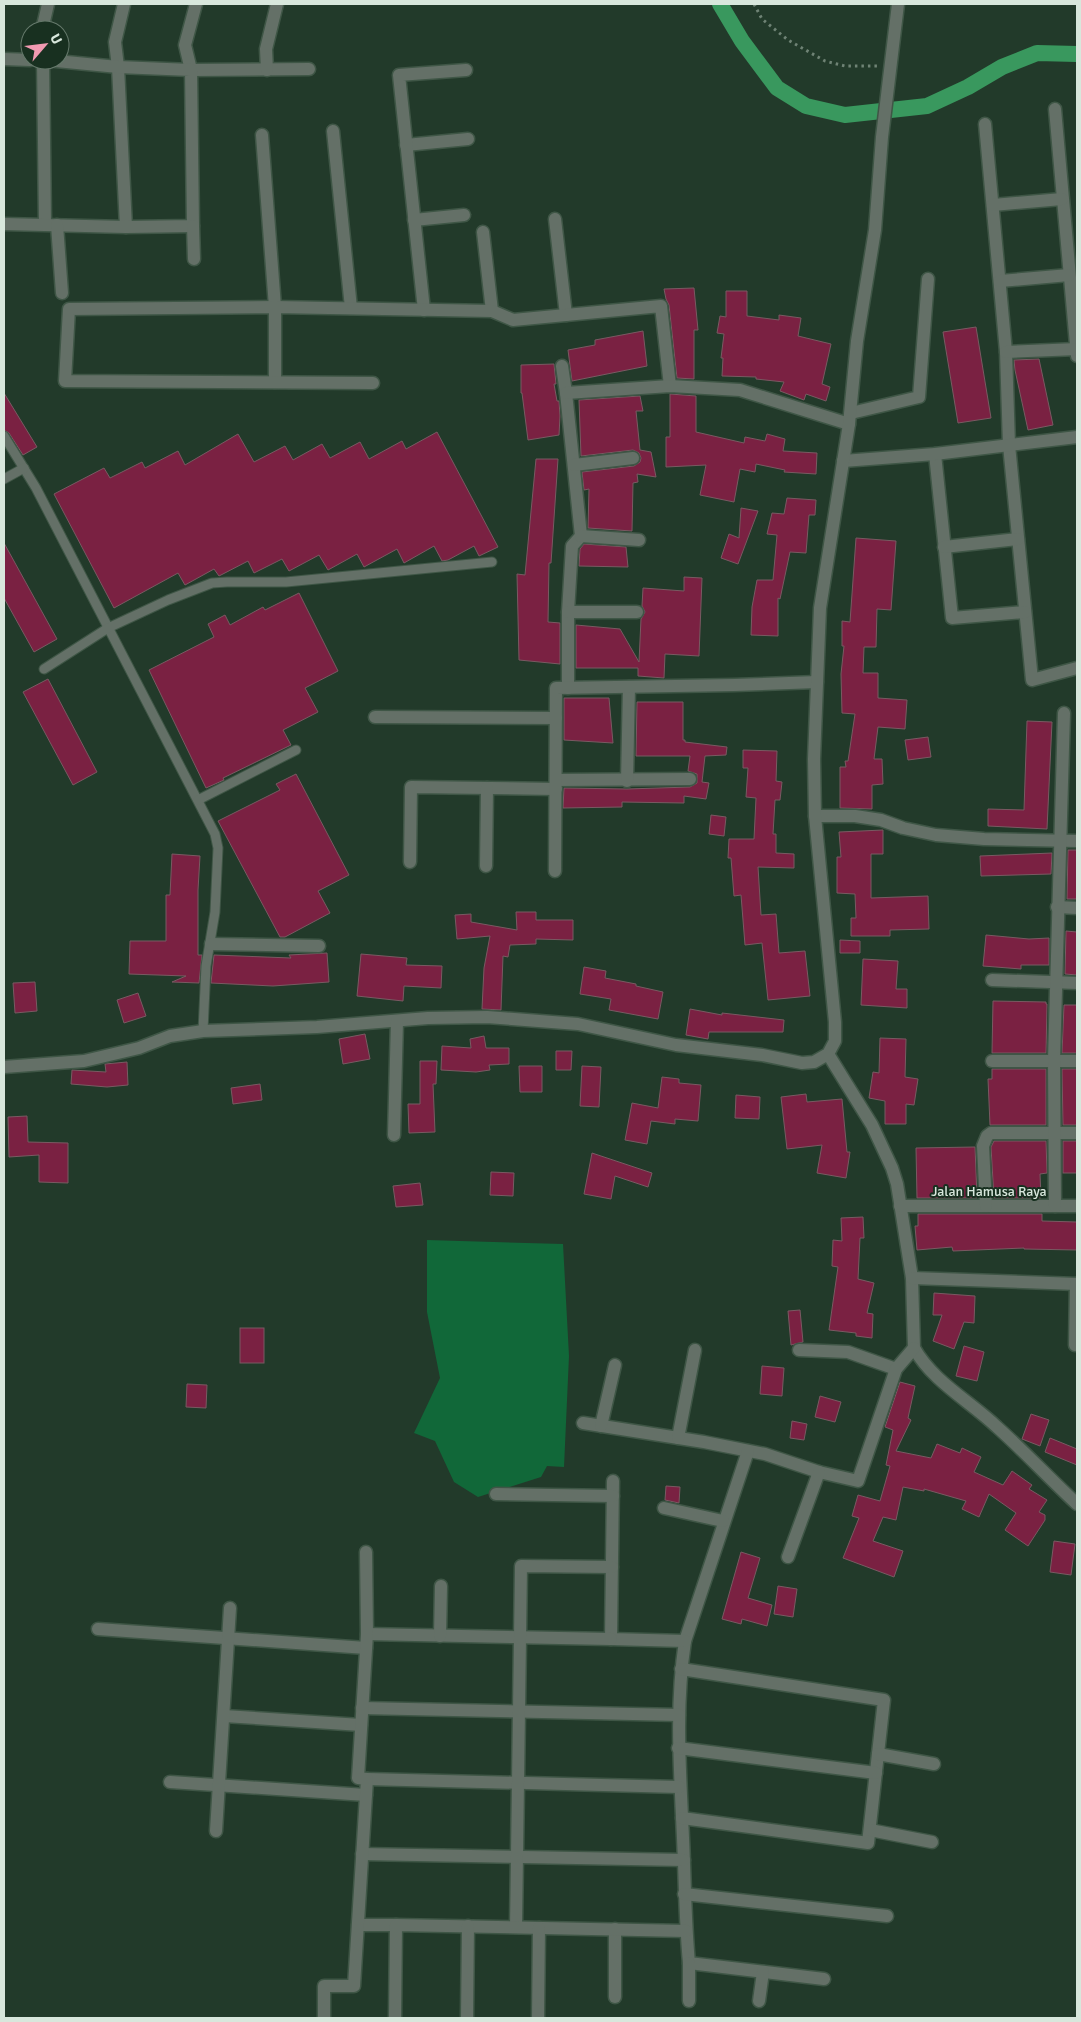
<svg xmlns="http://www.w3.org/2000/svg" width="1081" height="2022" font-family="Signika,sans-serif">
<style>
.green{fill:#116839}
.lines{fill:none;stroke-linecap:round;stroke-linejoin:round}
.canal{stroke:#39985e;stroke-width:16}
.building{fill:#7a2142;stroke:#795a62}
.lane-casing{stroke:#3f5646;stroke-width:11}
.street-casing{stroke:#3f5646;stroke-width:15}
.path{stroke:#6f8375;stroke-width:3;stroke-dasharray:2.5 4;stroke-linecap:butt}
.lane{stroke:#647067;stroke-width:9}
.street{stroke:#647067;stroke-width:12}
.labels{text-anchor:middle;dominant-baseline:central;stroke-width:4;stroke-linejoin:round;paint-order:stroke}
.street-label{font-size:14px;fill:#d8e7dc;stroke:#183020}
</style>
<rect width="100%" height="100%" fill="#223a2a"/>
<polygon class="green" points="427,1240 563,1244 569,1356 564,1467 547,1466 541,1477 478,1497 454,1482 435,1441 414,1433 440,1378 427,1312"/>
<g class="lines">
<polyline class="canal" points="720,4 742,41 777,88 806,106 845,115 927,106 968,87 1002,67 1037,53 1077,54"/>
</g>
<g class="building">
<polygon points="694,288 698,330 694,330 694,379 677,378 669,305 666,299 664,289"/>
<polygon points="726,291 747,291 747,316 779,320 779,315 801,318 798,336 831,344 822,384 830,387 826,401 806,394 804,400 780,391 784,382 756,379 756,377 722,376 723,358 721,358 724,334 717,333 720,316 726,317"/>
<polygon points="976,327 991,418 958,423 943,332"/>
<polygon points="643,331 647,366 572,381 568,350 595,345 595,340"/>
<polygon points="1039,359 1053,425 1028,430 1015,370 1014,360"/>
<polygon points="554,364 556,384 554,384 557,401 559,401 560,416 559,435 528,440 522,393 521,393 521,365"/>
<polygon points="4,393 37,447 23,455 9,433 4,430"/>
<polygon points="670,394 696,396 696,432 744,443 745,437 765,441 767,434 785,439 783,451 817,453 816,474 784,472 785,470 756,464 755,472 740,469 734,502 700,495 706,465 666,467 666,437 670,437"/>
<polygon points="640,396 643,411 636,411 640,450 651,452 656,477 637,474 638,482 633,483 632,531 588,528 589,489 584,490 582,472 634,466 640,462 641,458 639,453 633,450 581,456 579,400"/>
<polygon points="437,432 498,547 479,556 474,546 448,560 442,561 434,546 404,563 397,549 364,567 357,554 328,570 319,555 289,571 282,559 254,573 248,561 219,576 214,569 185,585 178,573 114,608 54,494 104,468 110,478 142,462 145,468 178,451 185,465 238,434 254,462 285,446 293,460 322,444 330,458 360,442 369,459 402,441 406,449"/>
<polygon points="536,459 558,459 551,563 549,563 548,622 560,623 560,664 519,660 517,574 525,575"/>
<polygon points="787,498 816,500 815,515 809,515 806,553 790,552 780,599 778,598 778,636 751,635 752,607 757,580 773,580 777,535 767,534 772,513 784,514"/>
<polygon points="741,508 758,511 738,564 721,558 729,534 739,538"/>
<polygon points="856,538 896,541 891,610 877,609 876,647 864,647 863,673 878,673 878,698 907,700 905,729 878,727 874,759 882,759 883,784 872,785 872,809 840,808 840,767 846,767 845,761 848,761 855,714 842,713 841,674 844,646 842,646 842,621 850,622"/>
<polygon points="4,543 57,639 34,652 4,598"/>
<polygon points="584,544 626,547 628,567 579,566 580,549"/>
<polygon points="684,577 702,578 699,656 665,654 664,678 638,676 638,668 576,668 576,625 620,629 639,662 641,619 645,612 642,606 643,588 684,591"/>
<polygon points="299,593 338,671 305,688 318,712 283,730 291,745 223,778 224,780 206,788 149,670 214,637 208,624 225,615 230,625 263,607 265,610"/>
<polygon points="48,679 97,772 73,785 23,692"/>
<polygon points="564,698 609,698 613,743 564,740"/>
<polygon points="637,702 683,702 683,740 685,740 685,742 727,747 726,755 705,756 702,782 709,783 706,799 684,796 684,803 622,802 622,807 563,808 564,788 627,789 690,787 697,783 697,774 688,771 690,756 636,756"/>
<polygon points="1027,721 1052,722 1047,829 988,826 988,809 1024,810"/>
<polygon points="928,737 931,757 908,760 905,740"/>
<polygon points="743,750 777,751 776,781 782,782 780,800 775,800 773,834 776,834 776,853 794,854 794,868 758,867 761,915 776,914 779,953 805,951 810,996 768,1000 762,943 745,945 741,895 734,896 731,858 728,858 729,839 754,839 756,798 746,797 748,768 743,768"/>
<polygon points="296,774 349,875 318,891 330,913 285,937 280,937 218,821 280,790 276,784"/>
<polygon points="711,815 726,817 724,836 709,834"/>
<polygon points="883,830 883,854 871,854 871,898 928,896 929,929 890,930 890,936 851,936 851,918 856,918 855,894 837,893 837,857 841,857 839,832"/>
<polygon points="1068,850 1077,850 1077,899 1067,899"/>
<polygon points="1052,853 1051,874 981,876 980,856"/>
<polygon points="172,854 200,856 198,890 198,955 202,955 199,983 172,982 186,976 129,974 130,941 166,941 166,895 170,895"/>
<polygon points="516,912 536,912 536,920 573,920 573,940 536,939 536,944 510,945 508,957 503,956 501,1010 482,1009 484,968 490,936 457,939 455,915 471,914 471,922 517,930"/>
<polygon points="1066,931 1077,932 1077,975 1065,974"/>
<polygon points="986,935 1029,939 1049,938 1049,965 1021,965 1021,969 983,966"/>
<polygon points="840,940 860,941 860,953 840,953"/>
<polygon points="327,953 329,982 273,986 211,983 214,955 291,958 289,955"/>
<polygon points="361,954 407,958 406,965 442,966 441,988 404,986 403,1001 357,996"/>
<polygon points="863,959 898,961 896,989 907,989 907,1008 861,1005"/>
<polygon points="584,967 606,971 605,978 636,984 636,986 663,992 658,1019 609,1010 611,999 580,994"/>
<polygon points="35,982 37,1011 15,1013 13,983"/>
<polygon points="138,993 146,1016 124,1023 117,1000"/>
<polygon points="993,1001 1046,1002 1046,1004 1047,1004 1046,1053 992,1053"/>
<polygon points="1064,1005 1077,1005 1077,1053 1062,1053"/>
<polygon points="690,1009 722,1015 722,1013 784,1020 783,1032 709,1032 708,1039 686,1035"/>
<polygon points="365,1034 370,1059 343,1064 339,1039"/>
<polygon points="484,1036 486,1048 509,1048 509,1064 489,1065 490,1070 476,1072 441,1070 442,1046 471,1048 470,1039"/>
<polygon points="880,1038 906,1039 905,1077 918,1079 914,1105 906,1104 906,1124 885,1124 885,1101 869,1098 873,1072 879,1073"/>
<polygon points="556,1051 572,1051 571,1070 556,1070"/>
<polygon points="420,1061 437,1061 436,1084 433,1084 435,1132 409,1133 408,1104 420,1104"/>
<polygon points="127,1062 128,1085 107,1087 71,1084 72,1070 106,1072 105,1064"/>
<polygon points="519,1066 542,1066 542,1092 520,1092"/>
<polygon points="582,1066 601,1067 599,1107 580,1106"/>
<polygon points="992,1069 1046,1069 1046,1125 990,1125 988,1079 992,1079"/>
<polygon points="1062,1069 1077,1069 1077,1125 1063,1125"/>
<polygon points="662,1077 679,1079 679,1083 701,1085 698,1121 675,1119 675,1124 651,1121 647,1144 625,1140 632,1103 658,1108"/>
<polygon points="260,1084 262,1100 233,1104 231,1088"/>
<polygon points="806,1094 807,1102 842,1099 847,1152 850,1152 846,1178 817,1173 822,1145 787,1149 781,1097"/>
<polygon points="736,1095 760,1097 759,1119 735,1118"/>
<polygon points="27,1116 28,1142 68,1143 68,1183 39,1182 39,1155 9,1157 8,1117"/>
<polygon points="994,1141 1046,1141 1047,1173 1040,1174 1041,1198 994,1198 991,1147"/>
<rect x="1063" y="1141" width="14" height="32"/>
<polygon points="975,1147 977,1198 917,1198 916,1148"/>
<polygon points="592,1153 652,1173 648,1187 615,1176 611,1199 584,1194"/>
<polygon points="491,1172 514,1173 513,1196 490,1195"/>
<polygon points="420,1183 423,1205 396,1207 393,1186"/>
<polygon points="918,1214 1042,1214 1042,1221 1077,1222 1077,1250 1024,1249 1024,1248 953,1251 952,1247 917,1250 915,1226 918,1226"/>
<polygon points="863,1217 864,1238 860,1238 858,1279 874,1283 867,1313 873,1314 872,1338 856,1336 856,1333 829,1330 838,1267 832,1266 833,1240 842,1241 841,1218"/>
<polygon points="934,1293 975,1296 974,1323 964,1322 954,1349 933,1341 942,1315 933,1315"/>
<polygon points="800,1310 803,1342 791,1345 788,1311"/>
<rect x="240" y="1328" width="24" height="35"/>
<polygon points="964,1346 984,1352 977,1381 956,1376"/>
<polygon points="762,1366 784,1368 782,1396 760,1394"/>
<polygon points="900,1382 915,1386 908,1418 911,1420 896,1451 931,1458 937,1444 960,1453 962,1448 981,1457 974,1472 1003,1485 1012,1471 1032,1485 1029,1489 1047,1500 1039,1512 1045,1515 1045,1520 1028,1546 1005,1530 1016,1513 989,1494 979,1517 962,1509 966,1501 924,1489 924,1491 903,1487 896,1520 883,1517 873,1541 903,1551 894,1577 843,1558 859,1518 852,1516 858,1495 880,1501 890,1466 886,1465 893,1430 885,1427"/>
<polygon points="187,1384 207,1385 206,1408 186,1407"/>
<polygon points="820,1396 841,1402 835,1422 815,1417"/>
<polygon points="1031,1414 1049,1420 1040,1446 1022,1439"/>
<polygon points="792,1421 807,1424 804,1440 790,1438"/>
<polygon points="1050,1438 1077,1449 1077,1465 1045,1452"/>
<polygon points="666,1486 680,1487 679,1503 665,1500"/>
<polygon points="1054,1541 1075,1544 1071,1575 1050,1572"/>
<polygon points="741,1552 760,1558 748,1598 772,1605 767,1626 742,1619 741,1624 722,1619"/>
<polygon points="778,1586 797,1589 793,1617 774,1614"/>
</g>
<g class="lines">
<g class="lane-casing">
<g id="lane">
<polyline points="4,436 36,488 215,834 218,848 215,912 206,966 203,1031"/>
<polyline points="4,479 24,468"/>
<polyline points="44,669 108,628 168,600 212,583 227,582 286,582 492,562"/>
<polyline points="198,800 296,750"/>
</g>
</g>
<g class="street-casing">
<g id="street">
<polyline points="124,4 115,42 118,67 126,227"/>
<polyline points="196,4 185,45 191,70 309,69"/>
<polyline points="42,30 48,4"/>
<polyline points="4,59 30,60"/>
<polyline points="43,60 45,224"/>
<polyline points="267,70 266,49 277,4"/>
<polyline points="1055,109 1077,356"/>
<polyline points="985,124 1006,352 1009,445 1032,680 1077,668"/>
<polyline points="333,131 351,308"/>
<polyline points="262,135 275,307 275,382"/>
<polyline points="406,145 468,139"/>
<polyline points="993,205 1062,199"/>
<polyline points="555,219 566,315"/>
<polyline points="414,220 464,215"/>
<polyline points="4,224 126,227 193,226 191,70 118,67 46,60"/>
<polyline points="57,225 62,293"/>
<polyline points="193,226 194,259"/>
<polyline points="483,232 492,311"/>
<polyline points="1000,281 1069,275"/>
<polyline points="424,310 399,75 466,70"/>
<polyline points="1006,352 1077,349"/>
<polyline points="562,366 566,393 581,536 572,546 568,612 568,688"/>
<polyline points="373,383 65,381 69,309 275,307 492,311 513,320 661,306 670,386"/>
<polyline points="566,393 670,386 740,390 849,424"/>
<polyline points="851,413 919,397 928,279"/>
<polyline points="935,454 952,618 1025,612"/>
<polyline points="843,461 935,454 1077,437"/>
<polyline points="574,465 633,458"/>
<polyline points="581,536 639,540"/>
<polyline points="944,547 1018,539"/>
<polyline points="568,612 637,612"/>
<polyline points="375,717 556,718"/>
<polyline points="556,780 690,779"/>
<polyline points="627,781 629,687"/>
<polyline points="815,816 855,816 881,820 903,828 936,835 984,839 1077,841"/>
<polyline points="410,862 411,787 556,789"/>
<polyline points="486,866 487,788"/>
<polyline points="555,871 556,688 734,685 817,682"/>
<polyline points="1057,907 1077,908"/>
<polyline points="211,944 319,946"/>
<polyline points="992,980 1077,983"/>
<path d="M828,1054l44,71 20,43 5,16 15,94 2,70c19,34 56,53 83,79 28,25 53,52 80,77"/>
<polyline points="992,1061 1077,1061"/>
<polyline points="4,1067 84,1061 139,1048 170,1036 203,1031 317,1027 428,1018 487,1017 578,1024 676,1045 762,1055 802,1063 814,1062 828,1054 835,1041 835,1022 815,816 814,759 820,608 849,424 857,341 875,230 882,137 898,4"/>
<polyline points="394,1135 397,1021"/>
<polyline points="900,1206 1077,1206"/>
<polyline points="986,1206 983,1146 987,1136 991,1133 1077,1133"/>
<polyline points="1055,1206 1054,1060 1064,713"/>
<polyline points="912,1278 1077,1284"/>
<polyline points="1075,1345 1076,1284"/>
<polyline points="799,1350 848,1352 896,1369"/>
<polyline points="583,1423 704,1442 765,1454 819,1472 858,1481 896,1369 914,1348"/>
<polyline points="601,1426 615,1365"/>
<polyline points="678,1438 695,1350"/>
<path d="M748,1451l-63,190c-10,67 -5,129 -2,197 2,42 2,83 6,125l135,16"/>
<polyline points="613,1481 611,1639 685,1641"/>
<polyline points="496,1494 613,1496"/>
<polyline points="664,1508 723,1521"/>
<polyline points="788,1557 819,1472"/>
<polyline points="98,1629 366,1648"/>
<polyline points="367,1634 611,1639"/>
<polyline points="440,1636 441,1586"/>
<polyline points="681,1669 884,1700 868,1843 682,1818"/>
<polyline points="362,1708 679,1715"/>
<polyline points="224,1716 361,1725"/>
<polyline points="678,1748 876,1773"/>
<polyline points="878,1754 934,1764"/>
<polyline points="367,1779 679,1787"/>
<polyline points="170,1782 366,1795"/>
<polyline points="870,1830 932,1842"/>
<polyline points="216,1831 230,1608"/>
<polyline points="362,1854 684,1860"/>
<polyline points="684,1894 887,1916"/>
<polyline points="358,1925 396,1925"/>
<polyline points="516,1927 521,1566 612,1567"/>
<polyline points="689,1963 689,2001"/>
<polyline points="615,1997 615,1929"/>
<polyline points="759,2001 763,1972"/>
<polyline points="324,2018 324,1986 354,1986 367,1779 358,1778 367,1634 366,1552"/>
<polyline points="395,2018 396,1925 686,1931"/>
<polyline points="467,2018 468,1926"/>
<polyline points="538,2018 539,1928"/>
</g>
</g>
<polyline class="path" points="754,4 762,19 788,40 825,61 845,66 877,66"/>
<use href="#lane" class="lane"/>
<use href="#street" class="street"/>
</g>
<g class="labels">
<g class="street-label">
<text x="989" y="1191">Jalan Hamusa Raya</text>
</g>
</g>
<rect width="1081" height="2022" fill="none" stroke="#d8e7dc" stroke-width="10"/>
<g transform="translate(45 45) rotate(62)"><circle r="24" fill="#183020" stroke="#65796b"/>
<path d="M0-4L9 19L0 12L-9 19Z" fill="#f19ab1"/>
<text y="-8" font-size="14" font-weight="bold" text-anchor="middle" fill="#d8e7dc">U</text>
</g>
</svg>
